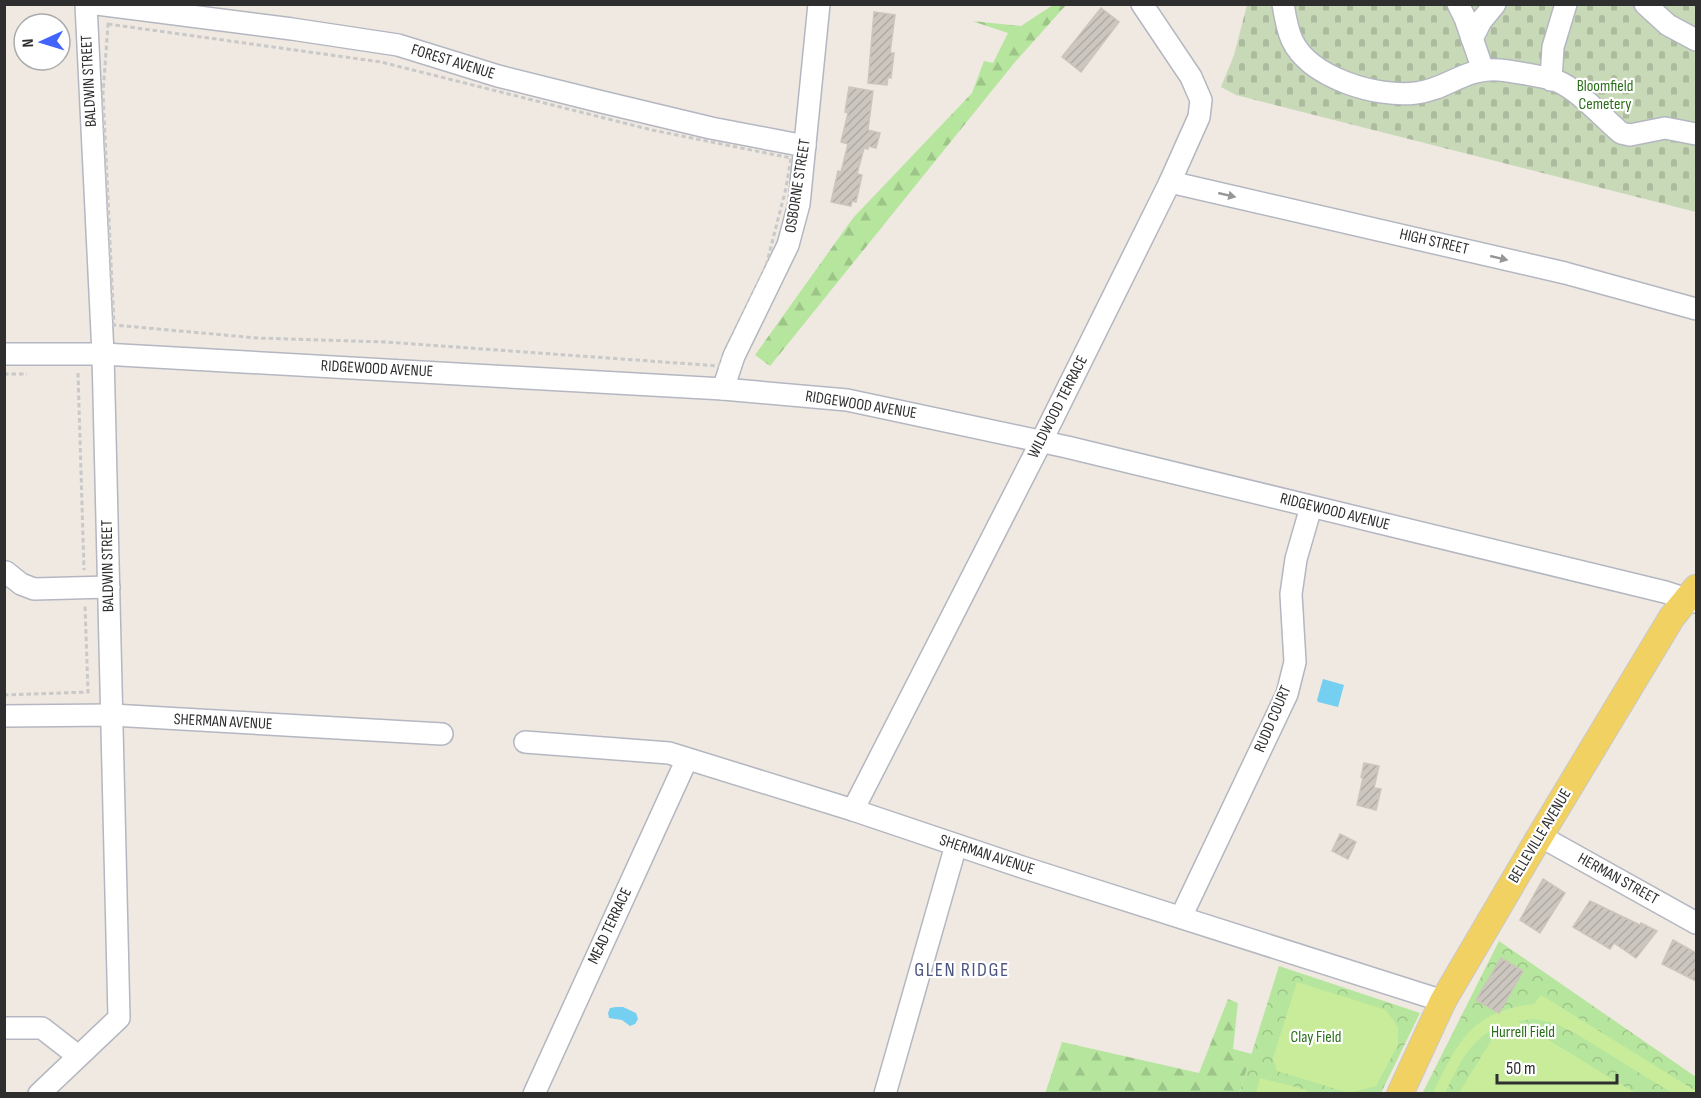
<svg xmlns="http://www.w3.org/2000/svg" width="1701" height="1098" font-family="'Sofia Sans Condensed',sans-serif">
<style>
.forest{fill:url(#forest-firs)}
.cemetery{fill:url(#cemetery-stones)}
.park{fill:url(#park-crowns)}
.pitch{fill:#c9ec9a}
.water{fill:#75cff0}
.building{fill:url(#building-hatch);stroke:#cbc5ba;stroke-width:1.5}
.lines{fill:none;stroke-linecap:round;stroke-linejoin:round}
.minor-casing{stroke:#b4b7c1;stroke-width:24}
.major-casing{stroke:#c9c9c9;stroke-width:28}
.path{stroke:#c9c9c9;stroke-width:3;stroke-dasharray:4.5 3;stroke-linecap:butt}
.minor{stroke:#fff;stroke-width:21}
.major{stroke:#f2d163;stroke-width:26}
.oneway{fill:#969696}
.labels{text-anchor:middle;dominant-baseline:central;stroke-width:4.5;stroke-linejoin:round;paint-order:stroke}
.street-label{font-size:16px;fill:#2e2e2e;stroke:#fff}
.park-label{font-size:16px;fill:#2c6e1b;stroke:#fff}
.quarter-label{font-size:20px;letter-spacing:1.5px;fill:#4d5680;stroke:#fff}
</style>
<defs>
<pattern id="forest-firs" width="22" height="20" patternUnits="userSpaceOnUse" patternTransform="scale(1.5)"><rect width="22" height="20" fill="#b6e59e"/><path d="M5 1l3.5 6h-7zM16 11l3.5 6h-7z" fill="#9dc588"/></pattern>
<pattern id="cemetery-stones" width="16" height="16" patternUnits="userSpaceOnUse" patternTransform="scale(1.5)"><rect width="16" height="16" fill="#c8d9b8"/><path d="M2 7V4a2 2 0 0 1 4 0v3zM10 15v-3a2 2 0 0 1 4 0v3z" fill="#acbb9e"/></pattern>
<pattern id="park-crowns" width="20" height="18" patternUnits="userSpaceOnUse" patternTransform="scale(1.5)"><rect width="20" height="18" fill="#b6e59e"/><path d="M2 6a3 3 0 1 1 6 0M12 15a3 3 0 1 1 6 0" fill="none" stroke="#9dc588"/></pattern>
<pattern id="building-hatch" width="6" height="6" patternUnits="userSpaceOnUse" patternTransform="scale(1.5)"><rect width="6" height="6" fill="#cbc7bf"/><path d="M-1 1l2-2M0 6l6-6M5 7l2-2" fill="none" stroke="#afaba4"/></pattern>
</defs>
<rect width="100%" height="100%" fill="#efe9e1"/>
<g class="forest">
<polygon points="1053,5 1066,5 1015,62 770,366 755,355 853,218 972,93 984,61 993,63 1008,33 972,21 1021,26"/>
<polygon points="1228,999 1238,1003 1233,1049 1252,1054 1239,1093 1045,1094 1062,1042 1199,1073"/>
</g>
<polygon class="cemetery" points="1247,5 1696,5 1696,212 1236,95 1221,87 1234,55"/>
<g class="park">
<polygon points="1499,941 1696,1077 1696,1093 1422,1094"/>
<polygon points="1279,966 1420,1013 1381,1093 1239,1094"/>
</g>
<g class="pitch">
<polygon points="1297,982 1386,1010 1398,1027 1398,1045 1376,1086 1349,1093 1277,1071 1273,1058"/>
<path d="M1541,995l155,96v2h-24l-97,-60 -21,-10 -19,-4 -17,2 117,72h-176l41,-67c-30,12 -42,40 -55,67h-12c24,-51 39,-82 101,-89z"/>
<polygon points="1260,1078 1307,1090 1306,1093 1256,1093"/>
</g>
<g class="water">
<polygon points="1323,679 1344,685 1338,707 1318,702 1317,700"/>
<polygon points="616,1007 623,1007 636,1013 638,1019 635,1024 630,1026 622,1020 609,1018 608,1013 610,1008"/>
</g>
<g class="building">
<polygon points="1101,8 1119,22 1081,72 1062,57"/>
<polygon points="874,12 895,15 890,53 894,53 891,78 888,77 887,85 868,83"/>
<polygon points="849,87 873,91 868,130 880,133 876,148 868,146 868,149 864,148 857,174 862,175 856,202 852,201 851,206 831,202 838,171 841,172 848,144 841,142 848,113 845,112"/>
<polygon points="1364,763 1379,766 1374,788 1381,789 1376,810 1357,805 1363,778 1361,777"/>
<polygon points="1340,834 1356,842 1348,859 1332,851"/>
<polygon points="1543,879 1565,893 1540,933 1520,920"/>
<polygon points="1590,901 1640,925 1641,923 1657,931 1636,958 1614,943 1610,949 1573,927"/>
<polygon points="1673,940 1696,953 1696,981 1662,964"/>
<polygon points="1501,958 1523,971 1499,1013 1476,1000"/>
</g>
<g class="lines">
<g class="minor-casing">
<g id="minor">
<polyline points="97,4 292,29 398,45 498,76 598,101 711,128 805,146"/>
<path d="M1283,4c2,12 4,25 9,36 18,38 85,58 124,53 30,-3 49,-26 83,-23 11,1 48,7 58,11 22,9 46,37 64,52l9,2 35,-7 31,6"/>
<polyline points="1458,4 1465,18 1483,70"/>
<polyline points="1645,4 1668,25 1696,40"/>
<polyline points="1472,39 1481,21 1495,4"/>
<polyline points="1551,80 1553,47 1566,4"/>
<polyline points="1170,182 1565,273 1696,309"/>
<polyline points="4,354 103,354 723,389 847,400 1067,447 1665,592 1696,602"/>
<polyline points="723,389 734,356 788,245 799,204 819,4"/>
<polyline points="6,572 21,584 34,589 109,587"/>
<polyline points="4,716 112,715 442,734"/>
<polyline points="525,742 669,753 853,810 1022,867 1443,1001"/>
<polyline points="853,810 1041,442 1170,182 1199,117 1201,100 1191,77 1142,4"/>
<polyline points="1540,836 1696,923"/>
<polyline points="1181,917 1287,694 1295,662 1291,594 1296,559 1311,507"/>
<polyline points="4,1028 42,1028 78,1056"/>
<polyline points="39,1094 119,1018 103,354 86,4"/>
<polyline points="534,1094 687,759"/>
<polyline points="885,1094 956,845"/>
</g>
</g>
<g class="major-casing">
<polyline id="major" points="1400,1094 1443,1001 1540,836 1672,617 1696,588"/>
</g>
<g class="path">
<polygon points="108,24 381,62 652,130 791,158 786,188 766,266 719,366 386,342 257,338 114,325 103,94"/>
<polyline points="78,373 84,570"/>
<polyline points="4,374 27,374"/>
<polyline points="4,695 88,692 85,606"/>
</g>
<use href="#minor" class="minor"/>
<use href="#major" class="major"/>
</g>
<defs><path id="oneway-solid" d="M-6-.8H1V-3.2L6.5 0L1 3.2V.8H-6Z" transform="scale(1.5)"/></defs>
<g class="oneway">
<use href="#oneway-solid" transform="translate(1227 195) rotate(13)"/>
<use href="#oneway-solid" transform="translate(1499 258) rotate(13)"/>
</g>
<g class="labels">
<g class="street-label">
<text transform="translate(453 62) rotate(17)">FOREST AVENUE</text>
<text transform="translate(89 81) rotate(-93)">BALDWIN STREET</text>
<text transform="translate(798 186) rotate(-81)">OSBORNE STREET</text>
<text transform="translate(1434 242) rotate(13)">HIGH STREET</text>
<text transform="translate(377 369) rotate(3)">RIDGEWOOD AVENUE</text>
<text transform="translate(861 405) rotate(9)">RIDGEWOOD AVENUE</text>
<text transform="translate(1058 407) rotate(-63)">WILDWOOD TERRACE</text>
<text transform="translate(1335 512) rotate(14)">RIDGEWOOD AVENUE</text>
<text transform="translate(108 566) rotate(-91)">BALDWIN STREET</text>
<text transform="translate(1273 719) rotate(-67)">RUDD COURT</text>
<text transform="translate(223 722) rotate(3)">SHERMAN AVENUE</text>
<text transform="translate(1540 836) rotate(-59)">BELLEVILLE AVENUE</text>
<text transform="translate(987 855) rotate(18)">SHERMAN AVENUE</text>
<text transform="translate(1618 879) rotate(29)">HERMAN STREET</text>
<text transform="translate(610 926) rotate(-65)">MEAD TERRACE</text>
</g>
<g class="park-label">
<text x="1605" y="86">Bloomfield<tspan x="1605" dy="18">Cemetery</tspan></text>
<text x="1523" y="1032">Hurrell Field</text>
<text x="1316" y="1037">Clay Field</text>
</g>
<g class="quarter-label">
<text x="962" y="970">GLEN RIDGE</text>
</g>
</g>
<rect width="1701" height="1098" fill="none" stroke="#2e2e2e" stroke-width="12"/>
<g transform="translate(42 42) rotate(266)"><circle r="28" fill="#ffffff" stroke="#ababab" stroke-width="1.5"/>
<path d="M0-4.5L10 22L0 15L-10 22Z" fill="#4264fb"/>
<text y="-9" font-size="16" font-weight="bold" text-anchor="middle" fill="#2e2e2e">N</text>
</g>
<path d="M1497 1074v9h120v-9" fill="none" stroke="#2e2e2e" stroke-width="3"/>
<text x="1506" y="1074" font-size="18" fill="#2e2e2e" stroke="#ffffff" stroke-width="4.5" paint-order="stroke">50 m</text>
</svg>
